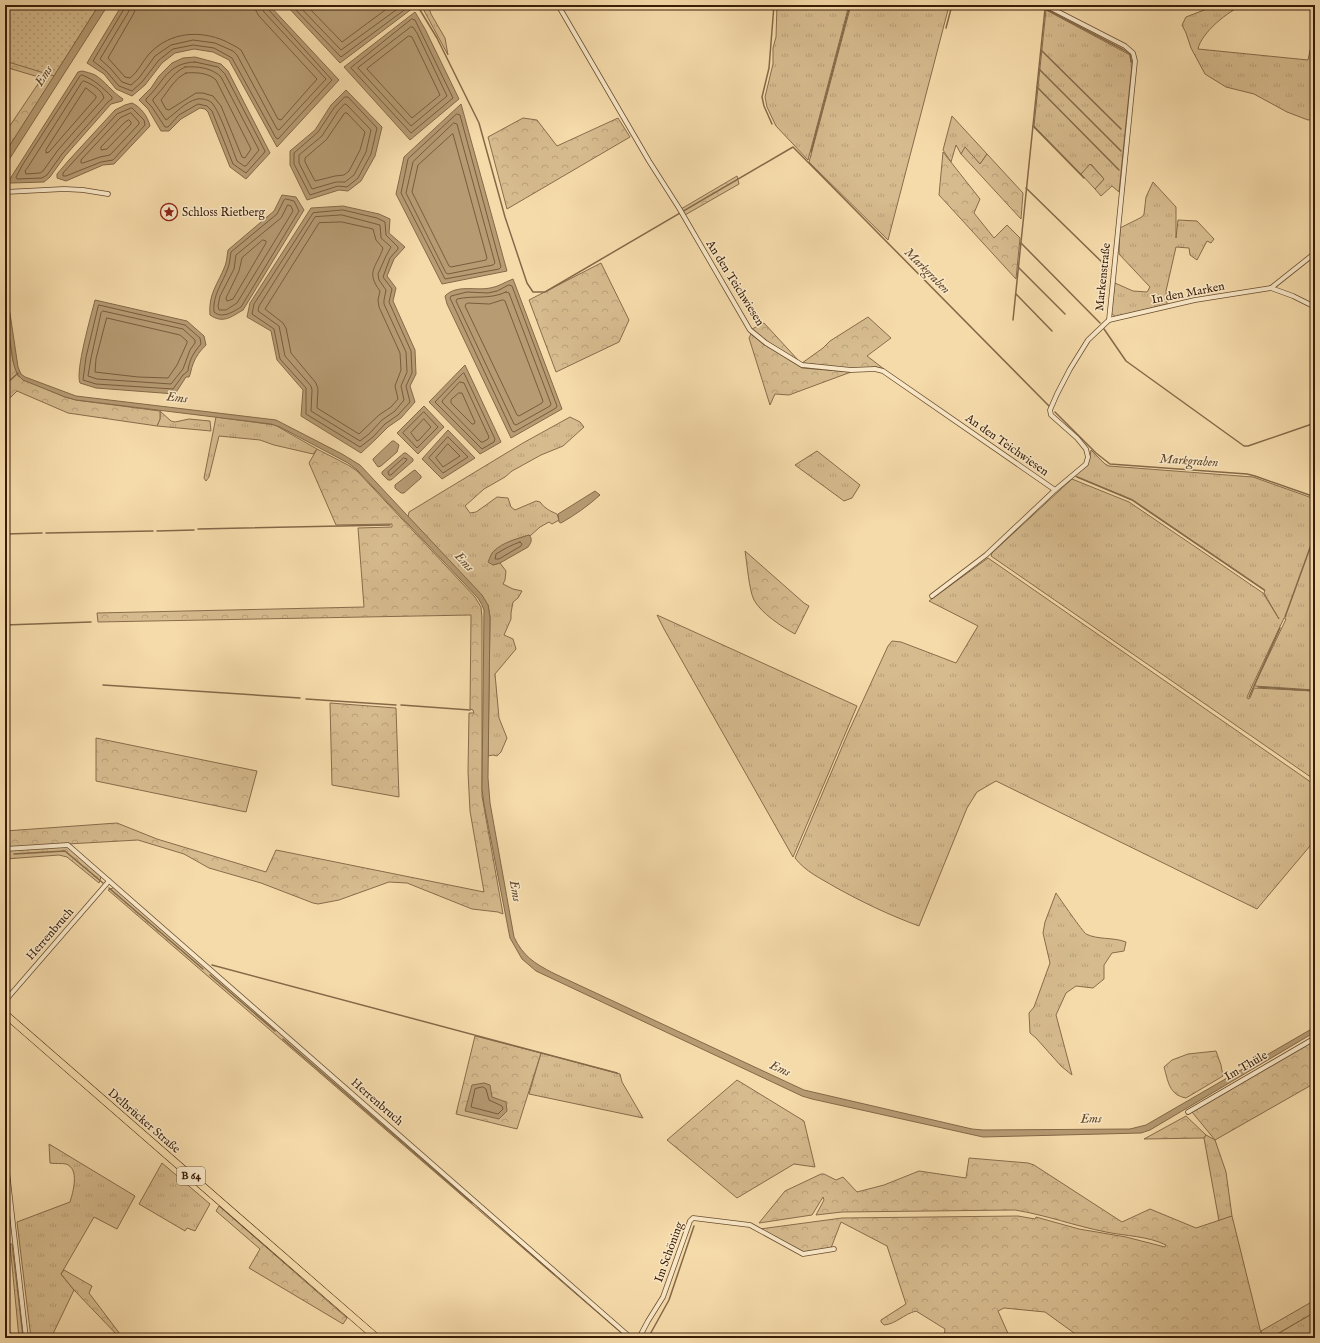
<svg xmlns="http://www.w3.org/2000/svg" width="1320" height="1343" font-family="'IM FELL English',serif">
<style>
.grass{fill:url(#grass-tufts);stroke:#886c4b}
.forest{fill:url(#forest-crowns);stroke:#886c4b}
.park{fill:url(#park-dots);stroke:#886c4b}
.water{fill:#b69b73;stroke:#846948}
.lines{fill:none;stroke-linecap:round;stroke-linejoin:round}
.shore{stroke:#785c3e;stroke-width:1}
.stream{stroke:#846948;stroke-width:1.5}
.minor-casing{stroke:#694d30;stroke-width:5.5}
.primary-casing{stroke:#3a1e08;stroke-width:8}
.minor{stroke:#f9e8c8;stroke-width:4}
.primary{stroke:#f6dbaa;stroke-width:7}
.labels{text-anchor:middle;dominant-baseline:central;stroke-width:3;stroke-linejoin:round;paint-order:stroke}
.shield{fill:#f9e8c8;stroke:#735b42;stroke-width:1}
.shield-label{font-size:11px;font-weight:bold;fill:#3a1e08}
.poi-label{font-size:12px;fill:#3a1e08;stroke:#f9e8c8;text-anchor:start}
.street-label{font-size:12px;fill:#3a1e08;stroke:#f9e8c8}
.water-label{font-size:13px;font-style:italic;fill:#654a2d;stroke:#f9e8c8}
</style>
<defs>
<pattern id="grass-tufts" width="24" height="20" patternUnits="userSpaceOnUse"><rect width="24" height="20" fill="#d6bb8e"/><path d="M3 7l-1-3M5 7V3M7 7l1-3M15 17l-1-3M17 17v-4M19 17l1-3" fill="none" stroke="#b8a079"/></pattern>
<pattern id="forest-crowns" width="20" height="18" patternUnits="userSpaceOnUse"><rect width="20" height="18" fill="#d6bb8e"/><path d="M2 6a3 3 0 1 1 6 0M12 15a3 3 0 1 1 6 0" fill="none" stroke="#b8a079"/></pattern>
<pattern id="park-dots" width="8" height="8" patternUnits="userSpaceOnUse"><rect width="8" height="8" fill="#d6bb8e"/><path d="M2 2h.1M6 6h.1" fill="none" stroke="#b8a079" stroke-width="1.8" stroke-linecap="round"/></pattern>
</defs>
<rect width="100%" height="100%" fill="#f6dbaa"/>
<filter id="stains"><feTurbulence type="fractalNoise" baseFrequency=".005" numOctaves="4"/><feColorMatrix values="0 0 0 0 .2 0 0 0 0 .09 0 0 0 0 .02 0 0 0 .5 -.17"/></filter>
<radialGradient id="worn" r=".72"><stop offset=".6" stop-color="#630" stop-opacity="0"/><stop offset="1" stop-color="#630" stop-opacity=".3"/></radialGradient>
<g class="grass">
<polygon points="421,5 428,5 431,14 445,38 448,55"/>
<polygon points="777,5 849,5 808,160 776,126 767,107 765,97 773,64 773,48 776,37"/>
<polygon points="851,5 949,6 888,240 809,162"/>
<path d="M1217,5h27c-15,5 -43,28 -46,44l110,11 7,-33v92l-7,1 -21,-8 -33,-18 -28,-7 -21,-13 -14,-26 -5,-15 -4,-8 4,-8z"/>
<polygon points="1046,10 1130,55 1132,64 1119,192 1112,186 1101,196 1095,189 1104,179 1091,164 1081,174 1034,126"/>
<polygon points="952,116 987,154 980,164 965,148 961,154 956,145 951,162 943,150"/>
<polygon points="1153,182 1176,207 1176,238 1178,220 1197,221 1214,239 1211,243 1207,241 1197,260 1190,255 1189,248 1176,247 1166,291 1167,304 1116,317 1111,313 1115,283 1133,291 1147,292 1150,287 1119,254 1120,228 1142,217 1144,214 1146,197"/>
<polygon points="160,411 171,421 175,422 189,419 210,421 211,431 157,426 160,419"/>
<polygon points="216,417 275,425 317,449 313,454 274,445 260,440 219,436 209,477 206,481 204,478"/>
<path d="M570,417l10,5 4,5 -21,19 -22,9 -29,16 -7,6 -21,12 -19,17 5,7 6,-1 10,-7 11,-8 11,1 3,9 4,3 21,-9 4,1c4,6 10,9 17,12l2,6 -7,4 -3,-2 -9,5 -10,9 -1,-1 -18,6 -18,11v13l7,-2 6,8 -1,9 -2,4 10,5 9,2 -4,7 -5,4 -2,11v6l-7,16 9,4 3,10 -21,25 4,44 8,20 -6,14 -4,4 -4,-1 -5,1 2,-139 -2,-12 -80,-88 1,-5 114,-69z"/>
<path d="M1091,450l14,14 4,2 144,11 62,22v191l-61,-4 32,-67 -2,-1 -37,79 1,2 2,-1 4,-10 61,3v89l-324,-224 1,-3 80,-74 57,23 71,48 63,43 16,26 -15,-26 1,-3 -132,-90 -58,-24c9,-9 15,-14 16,-26z"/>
<polygon points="817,451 860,485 852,498 844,501 795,465"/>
<path d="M988,558l327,227v55l-58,69 -261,-128 -19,11 -10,16 -48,118c-30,-11 -57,-24 -84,-39 -15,-9 -29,-15 -40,-29l53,-125 40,-87 4,-5 9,1 55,21 22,-37 -49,-25z"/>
<polygon points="657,615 857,706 793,857 664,629"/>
<path d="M1056,893c4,6 27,39 30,41 12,6 27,3 40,8l-2,9 -12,2 -8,12v14l-11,9 -17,-2 -10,7 -10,22 16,60 -11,-9 -25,-28 -6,-5 -1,-20 5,-6 16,-44 -7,-30 2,-11z"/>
<polygon points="541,1053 620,1074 622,1082 643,1118 529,1094"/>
<polygon points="1206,1135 1215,1140 1226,1172 1232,1216 1219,1221 1204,1138"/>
<path d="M49,1144l86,52 -18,33 -23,-12 -33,57 13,16 -23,48h-20l-14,-116 53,-20c3,-10 10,-33 -4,-38 -4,-1 -11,0 -16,-1z"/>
<polygon points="162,1163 210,1204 195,1231 187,1228 185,1231 139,1204"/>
<polygon points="1315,1312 1315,1338 1271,1338"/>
</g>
<g class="forest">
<polygon points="5,36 59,69 5,153 5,133 42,78 5,67"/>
<polygon points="523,118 537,120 557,146 618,118 630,137 507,209 488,137"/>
<polygon points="965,147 980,164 987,154 1023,193 1021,219 961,154"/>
<polygon points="943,152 980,199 974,213 994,238 1007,225 1020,238 1016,279 939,195"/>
<polygon points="1090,164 1104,179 1095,189 1081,174"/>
<polygon points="737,176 739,184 685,215 681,209"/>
<polygon points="601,263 629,320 619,342 556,372 529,300"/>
<polygon points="5,308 13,361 18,376 65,397 76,400 160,411 160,419 157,426 68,413 17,391 5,403"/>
<polygon points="868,317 891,338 867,356 884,369 876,367 854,369 802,363 823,348 830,341"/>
<polygon points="764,323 799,361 765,340 752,329"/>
<polygon points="751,334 763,344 802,368 851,372 789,395 775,394 770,405 749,338"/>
<polygon points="317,449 348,465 357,471 475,597 481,607 482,618 482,796 503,914 498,912 472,909 407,883 389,882 339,900 318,904 313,903 261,883 209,868 184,854 138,840 67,844 101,877 99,883 67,857 59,855 5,859 5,831 117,823 157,839 266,872 276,850 484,892 470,811 468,772 469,713 474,713 473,710 470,709 471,615 98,622 97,613 364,607 358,528 392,527 392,524 336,525 309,463"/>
<path d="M745,551l59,52 5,3 -14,28c-13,-7 -34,-21 -41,-34 -5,-10 -7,-37 -9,-49z"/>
<polygon points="330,703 396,708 399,797 332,785"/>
<polygon points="96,738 257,771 246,812 96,781"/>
<polygon points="115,887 629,1338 627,1338 108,890"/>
<polygon points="475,1036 541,1053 517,1129 456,1114"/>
<polygon points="1315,1040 1315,1083 1215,1140 1192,1112"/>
<path d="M1216,1051l5,14 2,11 -37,22c-17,-3 -18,-17 -22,-31l8,-7 16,-6z"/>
<polygon points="737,1080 804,1121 815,1167 794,1164 737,1198 667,1140"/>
<polygon points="1186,1116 1206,1135 1204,1138 1144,1139"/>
<path d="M969,1158l59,5 6,2 88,57 28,-13 46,19 36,-12 30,121 -1,-6 54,-31v12l-45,26h-189l-36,-26 -41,-4 -6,3 12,27h-66l1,-9 -29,-18c-12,3 -20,13 -32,14l-3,-3v-2l25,-16 -19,-58 -46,-24 -10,26 -28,4 -43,-23 82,-11 176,-2 17,3 1,-2 43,12 47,8 39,10 1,-2c-18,-9 -41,-9 -60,-13 -31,-6 -60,-17 -91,-22l-173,2 -26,3 8,-15 -1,-3 -11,18 -53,8 26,-32 36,-17h3l12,6 7,-3 14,15 27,-7 35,-14 47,7z"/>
<polygon points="219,1206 347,1318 343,1324 249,1268 260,1249 216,1211"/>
<polygon points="10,1244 12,1244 23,1338 19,1338"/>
<polygon points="64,1270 92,1286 89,1293 123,1338 120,1338 74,1290 61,1274"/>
</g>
<polygon class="park" points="5,5 99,5 54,76 5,61"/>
<g class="water">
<polygon points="99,5 108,5 5,166 5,153"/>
<polygon points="122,5 269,5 339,80 277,147 229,60 213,52 194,49 175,53 162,63 145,85 132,96 116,89 104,74 87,63"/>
<polygon points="286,5 411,5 413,8 340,63"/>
<polygon points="415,12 425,29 459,99 410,140 344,67"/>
<polygon points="195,57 221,64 228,71 270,153 246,179 230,167 208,112 205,109 200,108 181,119 169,131 161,131 148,109 139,100 151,88 159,76 172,63 183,58"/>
<path d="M82,71c4,1 9,2 13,4 10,6 17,17 28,24l-1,2 -11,3 -46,52 -15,21 -6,5 -33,1 -3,-1 70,-110z"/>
<polygon points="346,90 382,127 375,156 361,181 348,191 339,190 307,200 290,165 290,151 315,130 331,105"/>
<path d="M132,103c9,4 16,14 18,23l-36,38 -11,1 -37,16 -9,-3v-4l12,-14 46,-50 10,-5z"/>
<polygon points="461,104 507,271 442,284 396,194 404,157"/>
<path d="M282,195l14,2 8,13 -61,100c-12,7 -20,14 -33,5 -2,-21 8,-31 15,-49 2,-5 2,-11 3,-16l46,-39z"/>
<polygon points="343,206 379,214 390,219 389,233 405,247 394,259 387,276 396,288 393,301 415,350 416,374 410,386 415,402 401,418 388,427 375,440 361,453 301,416 303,390 277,360 271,331 247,317 250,303 311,208"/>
<path d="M513,279l49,130 -51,29 -64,-134 -2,-8c12,-12 30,-5 45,-8 8,-1 15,-6 23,-9z"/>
<path d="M5,280l13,87 3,7 4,3 51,19 200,24 66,34 18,11 122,130 6,10 2,12 -2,161 2,25 24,134c9,19 20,26 39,36l251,117 168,39 11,1 147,-1 16,-4 169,-98v5l-165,98 -9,3 -158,4 -171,-38 -10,-3 -266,-125 -14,-12 -12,-21 -26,-134 -2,-15 2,-179 -2,-5 -4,-7 -121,-128 -9,-7 -68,-36 -9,-3 -195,-24 -11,-3 -42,-17c-7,-6 -8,-11 -10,-19l-8,-53z"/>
<path d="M95,300l92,21 17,15 2,9c-6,6 -10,11 -13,19 -2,5 -2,9 -4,13h-3l-11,17 -79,-6 -16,-5c-5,-12 11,-67 15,-83z"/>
<polygon points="465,365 501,442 480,454 429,402"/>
<polygon points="424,406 444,427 418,454 397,433"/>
<polygon points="448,430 475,458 442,479 422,459"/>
<polygon points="392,441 394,441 399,445 397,452 381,466 378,467 373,460 373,459"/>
<polygon points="404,453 406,453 413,459 413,461 391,480 388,480 382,474 382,472"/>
<polygon points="415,470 421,476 421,478 404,493 401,493 395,488 395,485 413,471"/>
<path d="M595,491l5,4c-12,11 -25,20 -39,28l-2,-1 -1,-8z"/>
<path d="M529,535c4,4 2,8 -1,12l-28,16 -7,2 -5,-3c2,-4 3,-9 6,-11 9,-9 23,-12 35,-16z"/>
<polygon points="484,1083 490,1085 492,1097 506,1102 507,1111 499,1119 465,1111 472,1085"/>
</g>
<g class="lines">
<g class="shore">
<polyline points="125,5 124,9 93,61 106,71 119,86 132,91 142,82 159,60 173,49 193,45 214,48 232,58 276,138 278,139 332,80 268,9 266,5"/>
<polyline points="130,5 129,11 100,59 110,68 122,82 131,85 139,78 155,56 171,45 193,40 215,43 233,51 237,55 277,129 279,130 326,79 264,12 261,5"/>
<path d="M136,5l-2,8 -26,45 17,19 5,1c9,-7 13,-18 21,-26 20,-20 49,-22 74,-11 5,3 11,5 16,9l37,69 3,1 36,-41 -58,-63 -3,-5 -1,-6"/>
<polyline points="291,5 341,57 407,8 408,5"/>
<polyline points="298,5 341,50 403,5"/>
<polyline points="306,5 342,42 392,5"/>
<polygon points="412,19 415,20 453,98 411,133 351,68"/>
<polygon points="411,27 413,27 417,33 447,96 411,126 358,68"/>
<polygon points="409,36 412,37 440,95 412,118 367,69"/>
<path d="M195,62l23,5 7,7 40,77 -1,2 -18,20 -13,-9 -21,-53 -5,-5 -9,-2 -19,11 -11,12h-3l-13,-20 -6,-6v-2c18,-17 21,-36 49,-37z"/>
<path d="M185,67c13,-1 27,1 36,10l38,73 -13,16h-2l-7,-5c-5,-13 -17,-49 -25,-58 -3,-3 -10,-5 -15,-4 -12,3 -21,14 -31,21l-13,-19v-2c12,-11 17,-25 32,-32z"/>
<path d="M186,73c10,-1 23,0 30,7l35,69 -6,9 -3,-1 -21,-51 -8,-10 -10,-3h-7l-27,17 -3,-1 -5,-9c8,-10 13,-21 25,-27z"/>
<path d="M82,75c13,5 20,12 30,22v2l-4,3 -46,52 -15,21 -5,3 -25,1 -1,-2 7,-13 57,-88z"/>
<path d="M84,81c8,3 18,9 20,17l-46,52 -15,21 -3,2 -14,1 -1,-3 3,-4 54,-85z"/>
<polygon points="86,88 96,96 96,98 49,152 46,153 46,150"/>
<polygon points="345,97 348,97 377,128 371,154 358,178 347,187 338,186 310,195 294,164 294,153 318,132 334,108"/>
<polygon points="345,104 347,105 371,130 366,152 354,175 345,182 336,182 312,189 299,163 299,155 322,136 338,111"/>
<polygon points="132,108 144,120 145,125 113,160 101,162 66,176 63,176 63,173 117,114"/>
<polygon points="131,113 139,122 139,124 110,155 100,157 83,163 81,163 81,160 120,118"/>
<polygon points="345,113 347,113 365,132 360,150 349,171 344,175 335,176 315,181 305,162 305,158 326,140"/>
<polygon points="457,114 460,115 501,267 499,269 445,279 401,193 408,159"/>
<polygon points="129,120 131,122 131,124 107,149 101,150 101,147 124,123"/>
<polygon points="454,123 457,124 495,263 493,265 448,274 446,273 406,193 413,162"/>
<polygon points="453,134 487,258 486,260 451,267 449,266 412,192 418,165 451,135"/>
<path d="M286,199l8,2 5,10 -58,96c-8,5 -19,12 -27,5 -2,-16 9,-30 14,-44 2,-5 2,-11 3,-16l46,-38 7,-14z"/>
<polygon points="288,205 291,206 293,211 237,303 226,310 219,310 218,306 220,296 234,269 236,255 281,218"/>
<polygon points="343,210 377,218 385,222 386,235 398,247 398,249 390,258 383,277 392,289 389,302 411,351 412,373 406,386 410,402 398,415 385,424 373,437 360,447 306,414 306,388 280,359 274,329 252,314 254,304 313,213"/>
<polygon points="342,215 380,225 381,238 391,247 386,256 378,274 379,280 386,290 384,300 384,304 406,352 407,372 401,386 404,400 395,411 382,420 369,434 360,441 311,411 312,390 311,386 285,356 279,326 258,311 259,306 315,217"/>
<path d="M342,222l31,7 3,11 7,8c-6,19 -18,23 -3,43l-2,9 1,7 21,46 1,17 -6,16 3,13 -7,8 -12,8 -20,19 -42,-26 1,-19 -2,-6 -25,-30 -5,-25 -3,-5 -18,-14 54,-86z"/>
<polygon points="263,240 266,241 266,243 233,299 227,301 226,298 239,271 242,258"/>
<polygon points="509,285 512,286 557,406 556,408 514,432 512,431 450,298 451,296 467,292 488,293 497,291"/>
<path d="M506,292l3,1 42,111 -1,2 -34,19 -2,-1 -58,-123 1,-2c18,-4 32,1 49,-7z"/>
<polygon points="503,300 505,301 543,401 542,403 519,416 517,415 465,306 466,304 468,303 489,304"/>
<path d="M99,305l86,20 15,13 1,6c-7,8 -12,16 -13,27l-5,4 -10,14 -77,-5 -13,-4 3,-23 12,-50z"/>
<polygon points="103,311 183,329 195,340 195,343 190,350 183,369 171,384 97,379 88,376 91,358 101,313"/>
<polygon points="107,318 180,335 187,341 187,343 177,365 168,378 138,377 95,372 96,359"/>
<polygon points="464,373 495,439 494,442 482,449 435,402 462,374"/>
<polygon points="460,382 464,383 489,437 488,439 483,442 481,442 442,402 443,400"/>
<polygon points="459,393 462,393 475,422 474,424 472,424 451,403 451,400"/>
<polygon points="424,412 438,427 417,448 403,433"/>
<polygon points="424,419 431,427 419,440 417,441 411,433"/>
<polygon points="448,437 468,457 443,473 429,458"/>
<polygon points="448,444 460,456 443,467 436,458"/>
<polygon points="404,458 407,459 406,461 391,475 389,475 388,472"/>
<path d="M520,542l2,2 -1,2 -22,13h-4l1,-5c8,-5 15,-9 24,-12z"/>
<polygon points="483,1087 486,1089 489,1100 502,1106 503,1109 498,1114 471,1107 475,1089"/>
</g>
<g class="stream">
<polyline points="417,5 437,38 479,123 505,217 527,283 533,292 545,292 793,147 1049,406"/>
<polyline points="1038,5 1124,50 1130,54 1131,62"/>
<polyline points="946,28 952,5"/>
<polyline points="1041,50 1121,129"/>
<polyline points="1039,69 1121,151"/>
<polyline points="1037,87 1119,170"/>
<polyline points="772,124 764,106 762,97 769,68 774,5"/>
<polyline points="1033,126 1084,178"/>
<polyline points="811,152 850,5"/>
<polyline points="1026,188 1108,268"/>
<polyline points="1021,243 1100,323"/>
<polyline points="1018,267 1065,314"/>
<polyline points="1016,294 1052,331"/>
<polyline points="1013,320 1045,9"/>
<polyline points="1104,329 1126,361 1244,446 1248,446 1315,423"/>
<polyline points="5,385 18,373"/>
<polyline points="1055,412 1096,453 1110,464 1247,474 1255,476 1315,497"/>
<polyline points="1077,477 1132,500 1264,590"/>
<polyline points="198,529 390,525"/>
<polyline points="157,531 194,530"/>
<polyline points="46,533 153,531"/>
<polyline points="5,534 42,533"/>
<polyline points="1285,617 1315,534"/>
<polyline points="5,625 91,622"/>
<polyline points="103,685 300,698"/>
<polyline points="1258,687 1315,691"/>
<polyline points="1249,697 1280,628"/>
<polyline points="306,699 396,705"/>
<polyline points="401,705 470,710"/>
<polyline points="14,854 65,851 103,883"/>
<polyline points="5,855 7,855"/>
<polyline points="109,888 203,969"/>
<polyline points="212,965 617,1073"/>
<polyline points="210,975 275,1031"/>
<polyline points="283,1039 472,1203"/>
<polyline points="478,1207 554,1274"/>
<polyline points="559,1278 563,1281"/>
<polyline points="5,1328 16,1338"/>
<polyline points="648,1338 669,1300 694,1226"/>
</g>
<g class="minor-casing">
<g id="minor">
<polyline points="558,5 649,161 679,208 750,330 766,343 802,365 851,370 875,369 883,371 1055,490"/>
<polyline points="5,192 64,189 83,190 108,194"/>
<polyline points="1271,288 1315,253"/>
<polyline points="1109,320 1195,300 1271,288 1293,296 1315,307"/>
<polyline points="932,596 986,555 1055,490 1086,464 1088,457 1086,449 1077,438 1051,415 1050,410 1057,394 1070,369 1088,340 1109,320 1135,61 1133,53 1125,46 1045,5"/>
<polyline points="5,849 68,845 631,1338"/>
<polyline points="5,1001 109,881"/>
<polyline points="1188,1112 1315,1038"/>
<polyline points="5,1154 26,1338"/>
<polyline points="639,1338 648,1321 663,1297 690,1221 693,1218 750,1225 803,1254 834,1249"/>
</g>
</g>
<g class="primary-casing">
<polyline id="primary" points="5,1014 377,1338"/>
</g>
<use href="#minor" class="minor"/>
<use href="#primary" class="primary"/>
</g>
<defs>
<g id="sight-ring" transform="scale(0.9)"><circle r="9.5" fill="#f9e8c8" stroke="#8f2418" stroke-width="1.5"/><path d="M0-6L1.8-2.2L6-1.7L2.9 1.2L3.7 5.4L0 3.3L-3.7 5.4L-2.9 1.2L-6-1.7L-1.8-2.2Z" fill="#8f2418"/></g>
</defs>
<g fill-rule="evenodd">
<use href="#sight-ring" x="169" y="212"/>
</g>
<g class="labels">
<rect class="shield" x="177" y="1167" width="28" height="18" rx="3"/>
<g class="shield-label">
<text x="191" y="1176">B 64</text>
</g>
<g class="poi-label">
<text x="182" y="212">Schloss Rietberg</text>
</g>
<g class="street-label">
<text transform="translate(1103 277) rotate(-84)">Markenstraße</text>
<text transform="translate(735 283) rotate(58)">An den Teichwiesen</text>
<text transform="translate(1188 293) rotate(-11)">In den Marken</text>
<text transform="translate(1007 445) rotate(35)">An den Teichwiesen</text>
<text transform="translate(50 934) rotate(-49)">Herrenbruch</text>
<text transform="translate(1246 1066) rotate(-30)">Im Thüle</text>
<text transform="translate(377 1102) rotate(41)">Herrenbruch</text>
<text transform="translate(144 1121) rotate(41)">Delbrücker Straße</text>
<text transform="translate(669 1252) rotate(-70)">Im Schöning</text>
</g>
<g class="water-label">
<text transform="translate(44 76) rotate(-58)">Ems</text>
<text transform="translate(927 271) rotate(45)">Markgraben</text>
<text transform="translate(177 398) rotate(7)">Ems</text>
<text transform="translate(1189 461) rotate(4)">Markgraben</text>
<text transform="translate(464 562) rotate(47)">Ems</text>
<text transform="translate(515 891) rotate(80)">Ems</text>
<text transform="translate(780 1069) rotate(25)">Ems</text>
<text transform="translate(1091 1119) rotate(-1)">Ems</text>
</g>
</g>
<rect width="1320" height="1343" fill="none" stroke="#f6dbaa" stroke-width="20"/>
<rect x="6" y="6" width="1308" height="1331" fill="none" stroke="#3a1e08" stroke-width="2"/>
<rect x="10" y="10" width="1300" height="1323" fill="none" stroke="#3a1e08"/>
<rect width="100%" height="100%" filter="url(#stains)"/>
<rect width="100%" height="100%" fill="url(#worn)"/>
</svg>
